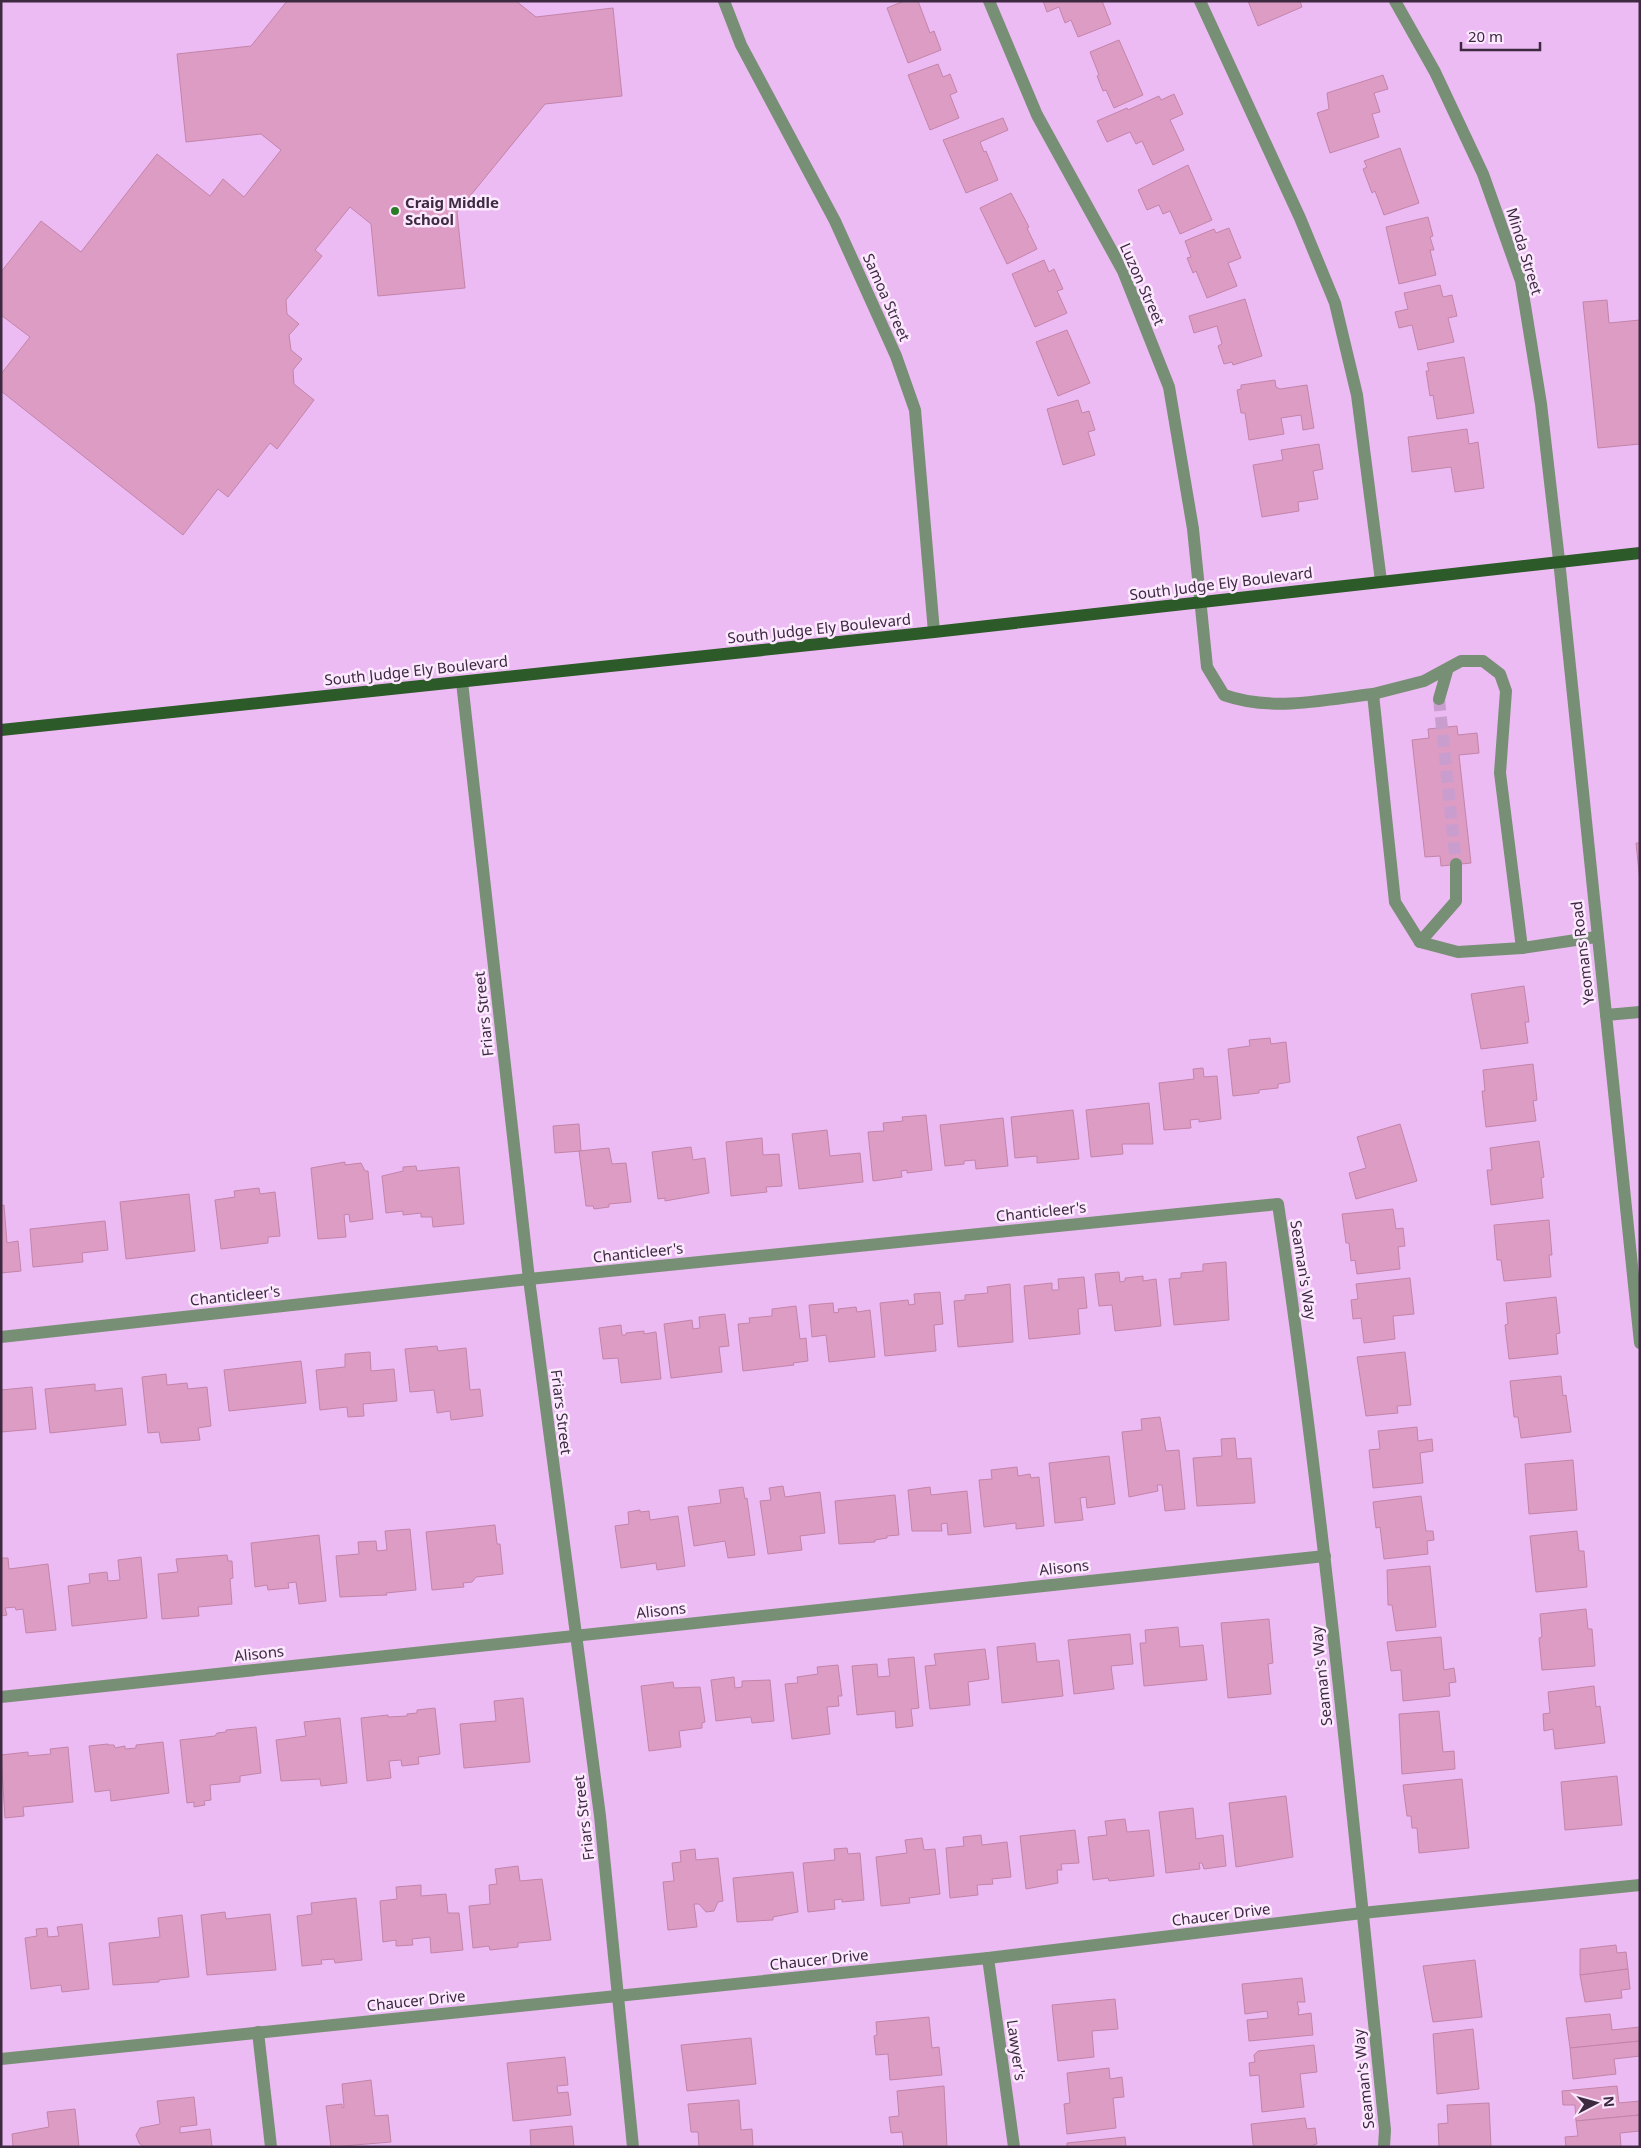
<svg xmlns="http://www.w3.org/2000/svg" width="1641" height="2148" font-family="'Noto Sans',sans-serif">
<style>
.building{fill:#dd9cc4;stroke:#c384aa}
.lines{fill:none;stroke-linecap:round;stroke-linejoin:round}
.minor-tunnel{stroke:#c99ecf;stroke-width:12;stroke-dasharray:12 6;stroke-linecap:butt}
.minor{stroke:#778f74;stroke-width:12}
.major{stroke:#2c5a28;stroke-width:12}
.poi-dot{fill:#2a7b25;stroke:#fce8ff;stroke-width:2}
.labels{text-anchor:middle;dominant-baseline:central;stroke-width:5;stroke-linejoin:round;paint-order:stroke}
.poi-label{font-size:15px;font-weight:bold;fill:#3d2a40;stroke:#fce8ff;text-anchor:start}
.street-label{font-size:15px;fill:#3d2a40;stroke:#fce8ff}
</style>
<rect width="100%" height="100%" fill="#ecbbf3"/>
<g class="building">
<polygon points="287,1 516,1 536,17 613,8 622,96 545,104 457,212 465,288 378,296 371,224 350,207 315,250 322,256 286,300 287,314 299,324 289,335 291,350 302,359 293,370 294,384 314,400 277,449 270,443 228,497 218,489 183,535 1,391 1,374 30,337 1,315 1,272 41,221 81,252 157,154 210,196 223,179 244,197 281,150 261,134 186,142 177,54 251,46"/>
<polygon points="904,1 918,1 930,33 934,31 941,50 908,63 887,8"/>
<polygon points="1043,1 1102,1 1111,24 1078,37 1071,20 1065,23 1059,7 1047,12"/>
<polygon points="1248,1 1300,1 1302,7 1258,26"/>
<polygon points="1119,40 1143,95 1114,108 1106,90 1103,91 1097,76 1099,75 1090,52"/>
<polygon points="938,64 943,77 950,74 957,92 950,95 959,118 930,130 908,75"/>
<polygon points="1383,75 1388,89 1374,93 1380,112 1372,114 1379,137 1330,153 1317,113 1329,109 1327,93"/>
<polygon points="1174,94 1183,114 1170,120 1184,150 1153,165 1142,141 1136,144 1130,132 1107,142 1097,121 1127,108 1128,110 1159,96 1161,100"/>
<polygon points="1003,118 1008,130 980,142 984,152 986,151 998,180 966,193 943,140"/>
<polygon points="1400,148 1419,203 1384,215 1375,191 1372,193 1363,169 1367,167 1364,161"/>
<polygon points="1188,165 1212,220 1180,234 1170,211 1163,214 1159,205 1147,210 1138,190"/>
<polygon points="1011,193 1029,227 1027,228 1037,249 1007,264 980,208"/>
<polygon points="1428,217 1433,236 1430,237 1434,250 1430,250 1436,275 1399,284 1386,227"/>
<polygon points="1229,228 1241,258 1228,263 1237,286 1207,298 1196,271 1193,273 1187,258 1191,257 1185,241 1214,229 1216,233"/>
<polygon points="1044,260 1049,272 1054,269 1063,289 1057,291 1067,313 1035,327 1012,274"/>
<polygon points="1440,285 1443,297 1452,295 1457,316 1448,318 1454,342 1418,350 1412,325 1399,328 1395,312 1408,309 1404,293"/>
<polygon points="1245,299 1262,356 1233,365 1232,362 1224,364 1218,346 1222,344 1217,326 1194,333 1189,316"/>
<polygon points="1607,300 1609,323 1640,320 1640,444 1598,448 1583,302"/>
<polygon points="1067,330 1090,383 1058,396 1036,342"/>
<polygon points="1464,357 1474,413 1437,419 1433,395 1430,396 1426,371 1429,371 1427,363"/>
<polygon points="1275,380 1276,387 1280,389 1307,385 1314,428 1303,430 1301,415 1281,418 1284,434 1249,440 1245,413 1241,413 1237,390 1241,389 1241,385"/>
<polygon points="1078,400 1082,413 1089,411 1095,430 1088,432 1095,455 1063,465 1047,409"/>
<polygon points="1467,429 1469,444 1478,442 1484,488 1455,492 1451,467 1412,472 1408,437"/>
<polygon points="1319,444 1323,469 1313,471 1318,499 1298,502 1299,511 1262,517 1253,465 1283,460 1281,450"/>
<polygon points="1457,726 1458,735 1477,733 1479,753 1459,755 1471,863 1441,866 1440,856 1425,857 1412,740 1429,738 1428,729"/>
<polygon points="1636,843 1640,843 1640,882"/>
<polygon points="1524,986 1529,1022 1525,1022 1528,1043 1481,1049 1471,994"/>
<polygon points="1270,1038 1271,1044 1286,1042 1290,1082 1278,1084 1278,1088 1259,1090 1259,1093 1233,1096 1228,1049 1250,1046 1249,1040"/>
<polygon points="1533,1064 1537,1100 1533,1101 1536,1121 1486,1127 1482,1091 1485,1091 1483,1070"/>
<polygon points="1203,1068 1204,1077 1217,1076 1221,1119 1199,1122 1199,1119 1190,1120 1191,1128 1164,1130 1159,1083 1194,1079 1193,1069"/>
<polygon points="1149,1103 1153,1144 1122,1144 1123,1154 1091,1157 1086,1110"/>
<polygon points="1073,1110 1079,1159 1037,1163 1037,1156 1015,1158 1011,1117"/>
<polygon points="926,1115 932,1170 907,1173 907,1170 901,1171 902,1177 873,1181 868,1132 884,1131 883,1123 903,1121 902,1117"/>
<polygon points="1003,1118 1008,1166 976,1169 975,1160 964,1161 964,1164 945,1166 940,1125"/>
<polygon points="579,1124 581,1151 555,1153 553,1126"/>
<polygon points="1400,1124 1417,1181 1356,1199 1349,1173 1366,1168 1357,1137"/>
<polygon points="827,1130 830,1156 860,1153 863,1182 799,1189 792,1134"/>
<polygon points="762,1138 763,1155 779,1154 782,1186 766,1187 767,1192 731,1196 726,1142"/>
<polygon points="1539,1141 1544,1177 1541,1178 1543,1198 1491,1205 1487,1170 1492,1170 1490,1148"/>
<polygon points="691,1147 693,1160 705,1158 709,1193 665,1201 665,1198 658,1199 652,1152"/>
<polygon points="609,1148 612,1164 626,1163 631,1202 609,1204 609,1207 594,1209 593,1206 586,1206 579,1151"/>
<polygon points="345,1162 345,1165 361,1163 365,1171 368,1171 373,1219 350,1222 349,1214 344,1215 346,1237 318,1239 311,1168"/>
<polygon points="416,1166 417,1171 459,1167 464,1224 433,1227 432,1217 421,1217 421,1213 403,1215 403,1211 386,1213 382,1176 403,1171 403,1167"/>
<polygon points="259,1188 260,1194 275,1192 280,1236 268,1237 268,1243 221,1249 215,1200 235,1197 234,1191"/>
<polygon points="189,1194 195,1251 126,1259 120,1202"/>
<polygon points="4,1205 7,1243 18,1241 21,1271 1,1273 1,1206"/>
<polygon points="1393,1209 1396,1229 1403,1228 1405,1246 1398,1247 1400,1269 1357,1274 1355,1260 1351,1261 1349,1243 1346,1243 1342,1214"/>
<polygon points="1549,1220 1552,1255 1549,1255 1551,1277 1504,1281 1501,1260 1497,1260 1494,1225"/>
<polygon points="105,1221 108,1250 82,1253 83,1262 33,1267 30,1229"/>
<polygon points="1226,1262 1229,1320 1174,1325 1169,1279 1181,1278 1181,1273 1203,1271 1203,1264"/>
<polygon points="1119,1272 1120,1282 1125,1281 1125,1278 1143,1276 1143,1281 1156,1279 1161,1326 1115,1331 1112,1305 1099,1306 1095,1274"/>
<polygon points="1084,1277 1087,1308 1078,1309 1080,1334 1029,1339 1024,1286 1052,1283 1052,1290 1059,1290 1058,1279"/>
<polygon points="1410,1278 1414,1314 1393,1316 1395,1339 1364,1343 1361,1318 1353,1319 1351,1300 1358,1299 1356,1284"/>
<polygon points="1010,1284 1013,1342 958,1347 954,1301 965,1300 965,1295 988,1293 987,1287"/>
<polygon points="940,1292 943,1324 934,1325 936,1351 885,1356 880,1303 908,1300 909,1305 915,1304 914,1294"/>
<polygon points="1556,1297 1560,1333 1556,1334 1558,1354 1509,1359 1505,1325 1508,1324 1506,1303"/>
<polygon points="833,1303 834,1313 839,1312 838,1309 856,1307 857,1312 870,1310 875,1357 829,1362 826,1335 812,1337 809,1305"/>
<polygon points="796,1306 800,1339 806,1338 808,1361 793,1363 794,1365 743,1371 738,1324 750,1323 749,1318 772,1316 772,1309"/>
<polygon points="725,1314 729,1346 719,1347 722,1372 671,1378 664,1324 692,1320 693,1329 700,1328 699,1317"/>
<polygon points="621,1325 622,1335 626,1335 626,1333 644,1331 644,1334 656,1332 661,1379 621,1383 618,1358 603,1359 599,1328"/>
<polygon points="437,1346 438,1351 466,1348 470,1390 480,1389 483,1416 451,1420 450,1411 437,1413 434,1390 410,1392 405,1349"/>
<polygon points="370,1352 371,1371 394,1369 397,1401 363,1404 364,1416 348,1417 347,1407 320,1410 316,1370 345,1367 345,1354"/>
<polygon points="1405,1352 1411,1405 1397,1406 1398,1413 1366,1416 1357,1357"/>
<polygon points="301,1361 306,1403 229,1411 224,1370"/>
<polygon points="166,1374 167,1385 187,1383 188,1389 207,1387 211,1426 198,1428 200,1440 161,1443 159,1432 148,1433 142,1377"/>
<polygon points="1561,1376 1563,1396 1566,1395 1571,1432 1521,1438 1518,1417 1514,1417 1510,1381"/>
<polygon points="95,1384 95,1391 122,1388 126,1425 50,1433 45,1389"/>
<polygon points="32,1387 36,1429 1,1432 1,1390"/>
<polygon points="1160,1417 1166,1451 1179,1450 1185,1509 1165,1511 1162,1485 1157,1485 1158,1491 1129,1497 1122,1432 1142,1430 1141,1419"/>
<polygon points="1417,1427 1418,1441 1432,1439 1433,1451 1420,1453 1423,1483 1373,1488 1369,1450 1380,1449 1378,1431"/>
<polygon points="1235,1438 1237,1459 1251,1458 1255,1503 1197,1506 1193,1458 1222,1456 1221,1439"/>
<polygon points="1109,1456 1115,1504 1087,1508 1086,1497 1080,1498 1083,1520 1055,1523 1049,1463"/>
<polygon points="1573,1460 1577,1510 1529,1514 1525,1464"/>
<polygon points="1017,1467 1018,1476 1030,1474 1031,1478 1039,1477 1044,1526 1016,1529 1016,1523 984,1527 979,1480 992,1479 991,1470"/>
<polygon points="783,1486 785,1497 820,1492 825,1533 800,1536 802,1550 768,1554 760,1501 771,1500 769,1488"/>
<polygon points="743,1487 745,1499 747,1498 755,1555 728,1558 725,1541 694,1546 688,1507 721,1503 719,1490"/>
<polygon points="930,1487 931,1495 967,1491 971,1533 948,1535 947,1523 941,1524 942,1531 912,1531 908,1490"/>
<polygon points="895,1495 899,1535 887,1536 887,1538 875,1540 875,1542 839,1544 835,1501"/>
<polygon points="1421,1496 1426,1531 1433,1531 1434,1540 1427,1541 1428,1554 1384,1559 1380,1527 1376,1528 1373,1502"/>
<polygon points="640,1510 640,1512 649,1511 650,1520 678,1516 685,1566 657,1570 656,1563 621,1568 615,1526 629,1524 628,1512"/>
<polygon points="495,1525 497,1544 500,1544 503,1574 476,1577 472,1582 463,1583 464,1587 432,1590 426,1532"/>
<polygon points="410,1529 416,1590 386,1593 387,1595 340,1597 336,1556 359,1554 358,1542 376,1541 377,1551 387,1550 385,1531"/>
<polygon points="1577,1531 1579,1551 1584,1551 1587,1587 1536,1592 1530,1536"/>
<polygon points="319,1535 326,1601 299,1604 296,1582 288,1583 289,1588 268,1590 267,1585 255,1587 251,1543"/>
<polygon points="227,1555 228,1561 232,1561 233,1578 230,1579 232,1604 198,1607 199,1616 162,1619 158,1574 178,1572 176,1559"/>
<polygon points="141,1557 147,1618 72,1626 68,1586 90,1583 89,1574 107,1572 108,1581 120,1580 118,1560"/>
<polygon points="1,1558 8,1558 9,1569 48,1564 56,1630 26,1633 23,1609 16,1610 15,1607 5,1608 7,1615 1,1616"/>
<polygon points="1430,1566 1436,1627 1396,1631 1392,1605 1388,1605 1387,1570"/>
<polygon points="1586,1609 1588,1629 1592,1629 1595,1666 1542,1670 1539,1638 1542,1637 1540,1614"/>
<polygon points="1269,1619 1273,1663 1268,1664 1271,1694 1228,1698 1221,1623"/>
<polygon points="1178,1627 1180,1647 1203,1645 1207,1680 1144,1686 1140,1643 1146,1643 1145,1630"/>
<polygon points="1130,1634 1133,1664 1111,1666 1114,1689 1074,1694 1068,1640"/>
<polygon points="1441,1637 1444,1670 1454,1668 1456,1682 1449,1683 1450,1696 1403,1701 1401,1670 1391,1671 1387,1642"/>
<polygon points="1035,1643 1037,1662 1059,1660 1063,1696 1002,1703 997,1647"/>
<polygon points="985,1649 989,1679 968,1682 970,1705 930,1709 925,1666 936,1665 934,1654"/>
<polygon points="914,1657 919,1708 911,1709 913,1726 896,1728 895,1711 857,1715 852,1666 877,1664 878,1677 890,1676 888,1659"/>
<polygon points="838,1665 842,1696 838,1696 839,1706 827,1707 830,1734 792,1739 785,1684 798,1683 797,1677 818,1674 817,1667"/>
<polygon points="734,1677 735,1688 742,1687 742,1681 770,1680 774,1721 752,1723 751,1717 716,1721 711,1680"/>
<polygon points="673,1682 674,1688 700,1687 705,1722 702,1723 702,1728 679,1731 681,1747 649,1751 641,1686"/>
<polygon points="1594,1686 1596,1707 1600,1706 1605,1743 1555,1749 1553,1729 1544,1731 1543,1714 1550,1713 1548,1692"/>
<polygon points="523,1698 530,1762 464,1768 460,1724 496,1721 494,1701"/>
<polygon points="435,1708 440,1754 418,1757 419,1764 402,1766 401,1760 389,1761 391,1778 367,1781 361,1718 388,1715 388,1717 407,1716 407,1714 417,1713 417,1710"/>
<polygon points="1439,1711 1443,1752 1454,1751 1455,1769 1402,1774 1399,1714"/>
<polygon points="340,1718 347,1783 321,1786 320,1779 281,1781 276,1740 306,1736 304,1722"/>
<polygon points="256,1727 261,1773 240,1776 240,1782 210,1785 211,1800 204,1801 205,1805 194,1807 194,1802 187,1803 180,1740 215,1736 217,1733 226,1732 226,1730"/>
<polygon points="163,1742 169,1793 111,1801 110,1790 95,1792 89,1746 108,1744 108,1745 114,1745 115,1748 125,1746 125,1749 136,1748 136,1745"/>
<polygon points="68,1747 73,1802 23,1807 24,1816 5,1818 1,1755 28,1752 28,1756 51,1754 50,1749"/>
<polygon points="1617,1776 1622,1825 1565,1830 1561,1782"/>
<polygon points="1462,1779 1469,1848 1419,1853 1417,1828 1412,1828 1411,1816 1407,1816 1403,1785"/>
<polygon points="1286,1796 1293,1857 1236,1867 1229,1803"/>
<polygon points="1193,1808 1196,1839 1223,1835 1226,1866 1204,1869 1202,1863 1199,1863 1200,1869 1166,1873 1159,1812"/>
<polygon points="1125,1819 1127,1832 1149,1830 1154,1876 1109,1881 1108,1878 1093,1880 1088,1837 1107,1835 1105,1821"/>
<polygon points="1075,1830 1079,1863 1061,1864 1062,1870 1057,1870 1058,1883 1026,1889 1020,1836"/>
<polygon points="981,1835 982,1845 1007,1842 1011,1877 992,1879 993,1884 977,1885 978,1895 950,1898 946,1848 964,1846 963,1837"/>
<polygon points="922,1838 924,1850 935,1849 940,1894 909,1898 910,1903 881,1906 876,1857 907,1853 905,1840"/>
<polygon points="847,1848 848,1854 860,1853 864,1900 842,1902 842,1899 834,1900 835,1909 808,1912 803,1863 835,1860 834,1849"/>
<polygon points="695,1849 696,1860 718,1858 723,1901 718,1902 714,1911 706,1912 699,1904 694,1904 697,1927 668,1930 663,1882 674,1881 672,1863 681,1862 680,1851"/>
<polygon points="518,1866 520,1881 542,1879 551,1940 518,1943 518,1947 490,1950 489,1946 473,1948 469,1906 490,1904 489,1885 497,1884 495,1869"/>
<polygon points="793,1872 798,1912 773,1917 773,1920 737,1922 733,1878"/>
<polygon points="421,1885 421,1896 446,1894 448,1913 459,1913 463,1950 431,1953 430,1937 412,1939 413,1945 396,1946 396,1940 383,1942 380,1901 397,1899 396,1887"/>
<polygon points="356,1898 362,1960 335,1963 334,1959 321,1960 322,1964 302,1966 297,1916 312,1914 311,1903"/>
<polygon points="225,1912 226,1919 270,1914 276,1970 207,1975 201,1915"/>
<polygon points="182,1915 189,1977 159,1980 159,1982 113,1985 109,1943 160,1937 158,1918"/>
<polygon points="82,1924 89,1989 62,1992 61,1985 31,1989 25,1938 37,1936 36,1929 47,1928 48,1937 59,1936 57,1927"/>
<polygon points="1616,1945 1617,1953 1626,1952 1628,1969 1580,1975 1580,1949"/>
<polygon points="1475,1960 1482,2017 1433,2022 1423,1966"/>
<polygon points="1628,1969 1630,1989 1621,1990 1622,1998 1585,2002 1580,1975"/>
<polygon points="1302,1978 1305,2002 1297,2002 1299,2010 1298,2015 1311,2013 1313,2035 1249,2041 1247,2020 1268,2018 1267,2011 1245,2014 1242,1984"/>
<polygon points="1115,1999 1118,2029 1092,2031 1094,2057 1058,2061 1052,2005"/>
<polygon points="1610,2014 1612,2030 1640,2027 1640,2041 1570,2048 1566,2018"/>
<polygon points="929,2017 932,2048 939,2047 942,2075 890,2080 888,2054 876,2055 874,2036 877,2035 876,2022"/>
<polygon points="1473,2029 1479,2089 1437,2094 1433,2034"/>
<polygon points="751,2038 756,2084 687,2091 681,2045"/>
<polygon points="1640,2041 1640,2056 1614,2059 1616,2074 1573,2079 1570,2048"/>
<polygon points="1314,2045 1317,2072 1300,2074 1304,2107 1262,2112 1259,2075 1250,2076 1249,2063 1255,2062 1254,2055 1258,2051"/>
<polygon points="565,2057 568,2085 557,2086 558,2093 568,2092 571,2115 513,2121 507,2063"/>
<polygon points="1109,2068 1110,2079 1122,2077 1124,2097 1113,2098 1116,2128 1067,2134 1064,2104 1070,2103 1067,2073"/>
<polygon points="371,2080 375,2116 388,2115 391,2142 331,2147 326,2106 342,2104 342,2108 344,2107 342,2084"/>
<polygon points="944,2086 947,2147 904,2147 902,2132 891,2133 889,2117 899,2116 897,2091"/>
<polygon points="1617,2086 1619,2103 1640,2101 1640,2115 1576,2121 1575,2105 1563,2105 1562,2091"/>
<polygon points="194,2097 197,2125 180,2127 180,2133 210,2129 212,2147 144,2147 139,2143 136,2135 140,2128 160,2124 157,2101"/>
<polygon points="739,2100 741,2130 752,2129 753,2146 699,2147 698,2132 691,2132 688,2104"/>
<polygon points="1489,2103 1491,2147 1439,2147 1438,2124 1448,2123 1447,2105"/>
<polygon points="75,2109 79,2147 13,2147 12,2134 49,2127 47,2112"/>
<polygon points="1640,2115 1640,2131 1620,2133 1621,2147 1566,2147 1565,2137 1578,2136 1576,2121"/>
<polygon points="1305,2118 1307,2129 1315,2128 1317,2144 1313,2145 1313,2147 1255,2147 1253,2144 1251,2124"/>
<polygon points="572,2126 574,2147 531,2147 530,2130"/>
<polygon points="1125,2137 1126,2147 1067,2147 1067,2143"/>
</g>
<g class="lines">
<polyline class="minor-tunnel" points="1439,699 1456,864"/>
<g class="minor">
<polyline points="724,1 741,45 835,221 896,356 915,410 934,632"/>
<path d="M989,1l48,114 86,156 46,116 24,142 14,138 17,28c48,17 99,5 149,-1l22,208 25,40 38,10 64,-4 74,-11"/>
<polyline points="1200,1 1300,218 1335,303 1357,395 1381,581"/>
<polyline points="1395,1 1435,72 1483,174 1521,281 1541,404 1559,560 1640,1343"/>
<polyline points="462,682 529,1279 600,1816 633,2147"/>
<polyline points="1373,694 1424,681 1461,661 1483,661 1500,674 1506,691 1500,773 1522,948"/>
<polyline points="1439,699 1447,671"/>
<polyline points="1420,942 1456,901 1456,864"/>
<polyline points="1606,1015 1640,1012"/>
<path d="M1,1337l528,-58 749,-75c46,307 75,617 107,926l-1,17"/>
<polyline points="1,1697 1325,1556"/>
<polyline points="988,1958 1014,2147"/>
<polyline points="258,2032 271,2147"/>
<polyline points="1,2059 988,1958 1362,1913 1640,1885"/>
</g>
<polyline class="major" points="1,730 934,632 1640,553"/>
</g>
<circle class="poi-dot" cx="395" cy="211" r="5"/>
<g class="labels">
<g class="poi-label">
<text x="405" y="202">Craig Middle<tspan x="405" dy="17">School</tspan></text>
</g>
<g class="street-label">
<text transform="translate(1525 251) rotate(73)">Minda Street</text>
<text transform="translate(1143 284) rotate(66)">Luzon Street</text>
<text transform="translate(887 297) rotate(66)">Samoa Street</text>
<text transform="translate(1221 583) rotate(-7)">South Judge Ely Boulevard</text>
<text transform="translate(819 628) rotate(-6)">South Judge Ely Boulevard</text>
<text transform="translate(416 670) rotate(-6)">South Judge Ely Boulevard</text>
<text transform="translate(1582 953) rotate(-97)">Yeomans Road</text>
<text transform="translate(483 1014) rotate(-96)">Friars Street</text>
<text transform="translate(1041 1211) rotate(-6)">Chanticleer's</text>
<text transform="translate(638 1252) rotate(-6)">Chanticleer's</text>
<text transform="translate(1304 1270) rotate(81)">Seaman's Way</text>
<text transform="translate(235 1295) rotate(-6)">Chanticleer's</text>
<text transform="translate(562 1412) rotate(83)">Friars Street</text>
<text transform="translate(1064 1567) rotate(-6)">Alisons</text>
<text transform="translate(661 1610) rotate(-6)">Alisons</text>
<text transform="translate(259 1653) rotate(-6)">Alisons</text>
<text transform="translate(1321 1676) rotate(-96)">Seaman's Way</text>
<text transform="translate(583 1818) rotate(-97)">Friars Street</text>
<text transform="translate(1221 1914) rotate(-7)">Chaucer Drive</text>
<text transform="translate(819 1959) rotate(-6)">Chaucer Drive</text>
<text transform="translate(416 2000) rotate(-6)">Chaucer Drive</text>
<text transform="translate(1017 2050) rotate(82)">Lawyer's</text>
<text transform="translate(1363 2079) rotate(-96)">Seaman's Way</text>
</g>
</g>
<rect width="1641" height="2148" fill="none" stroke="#3d2a40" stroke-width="5"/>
<g transform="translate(1596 2103) rotate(84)" stroke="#fce8ff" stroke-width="4" paint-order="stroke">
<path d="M0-4L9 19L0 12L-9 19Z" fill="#3d2a40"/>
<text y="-8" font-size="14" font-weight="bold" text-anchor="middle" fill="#3d2a40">N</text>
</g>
<path d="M1461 42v8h79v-8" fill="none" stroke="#3d2a40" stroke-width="2.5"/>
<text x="1468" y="42" font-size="15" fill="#3d2a40" stroke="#fce8ff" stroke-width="4" paint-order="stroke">20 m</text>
</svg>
